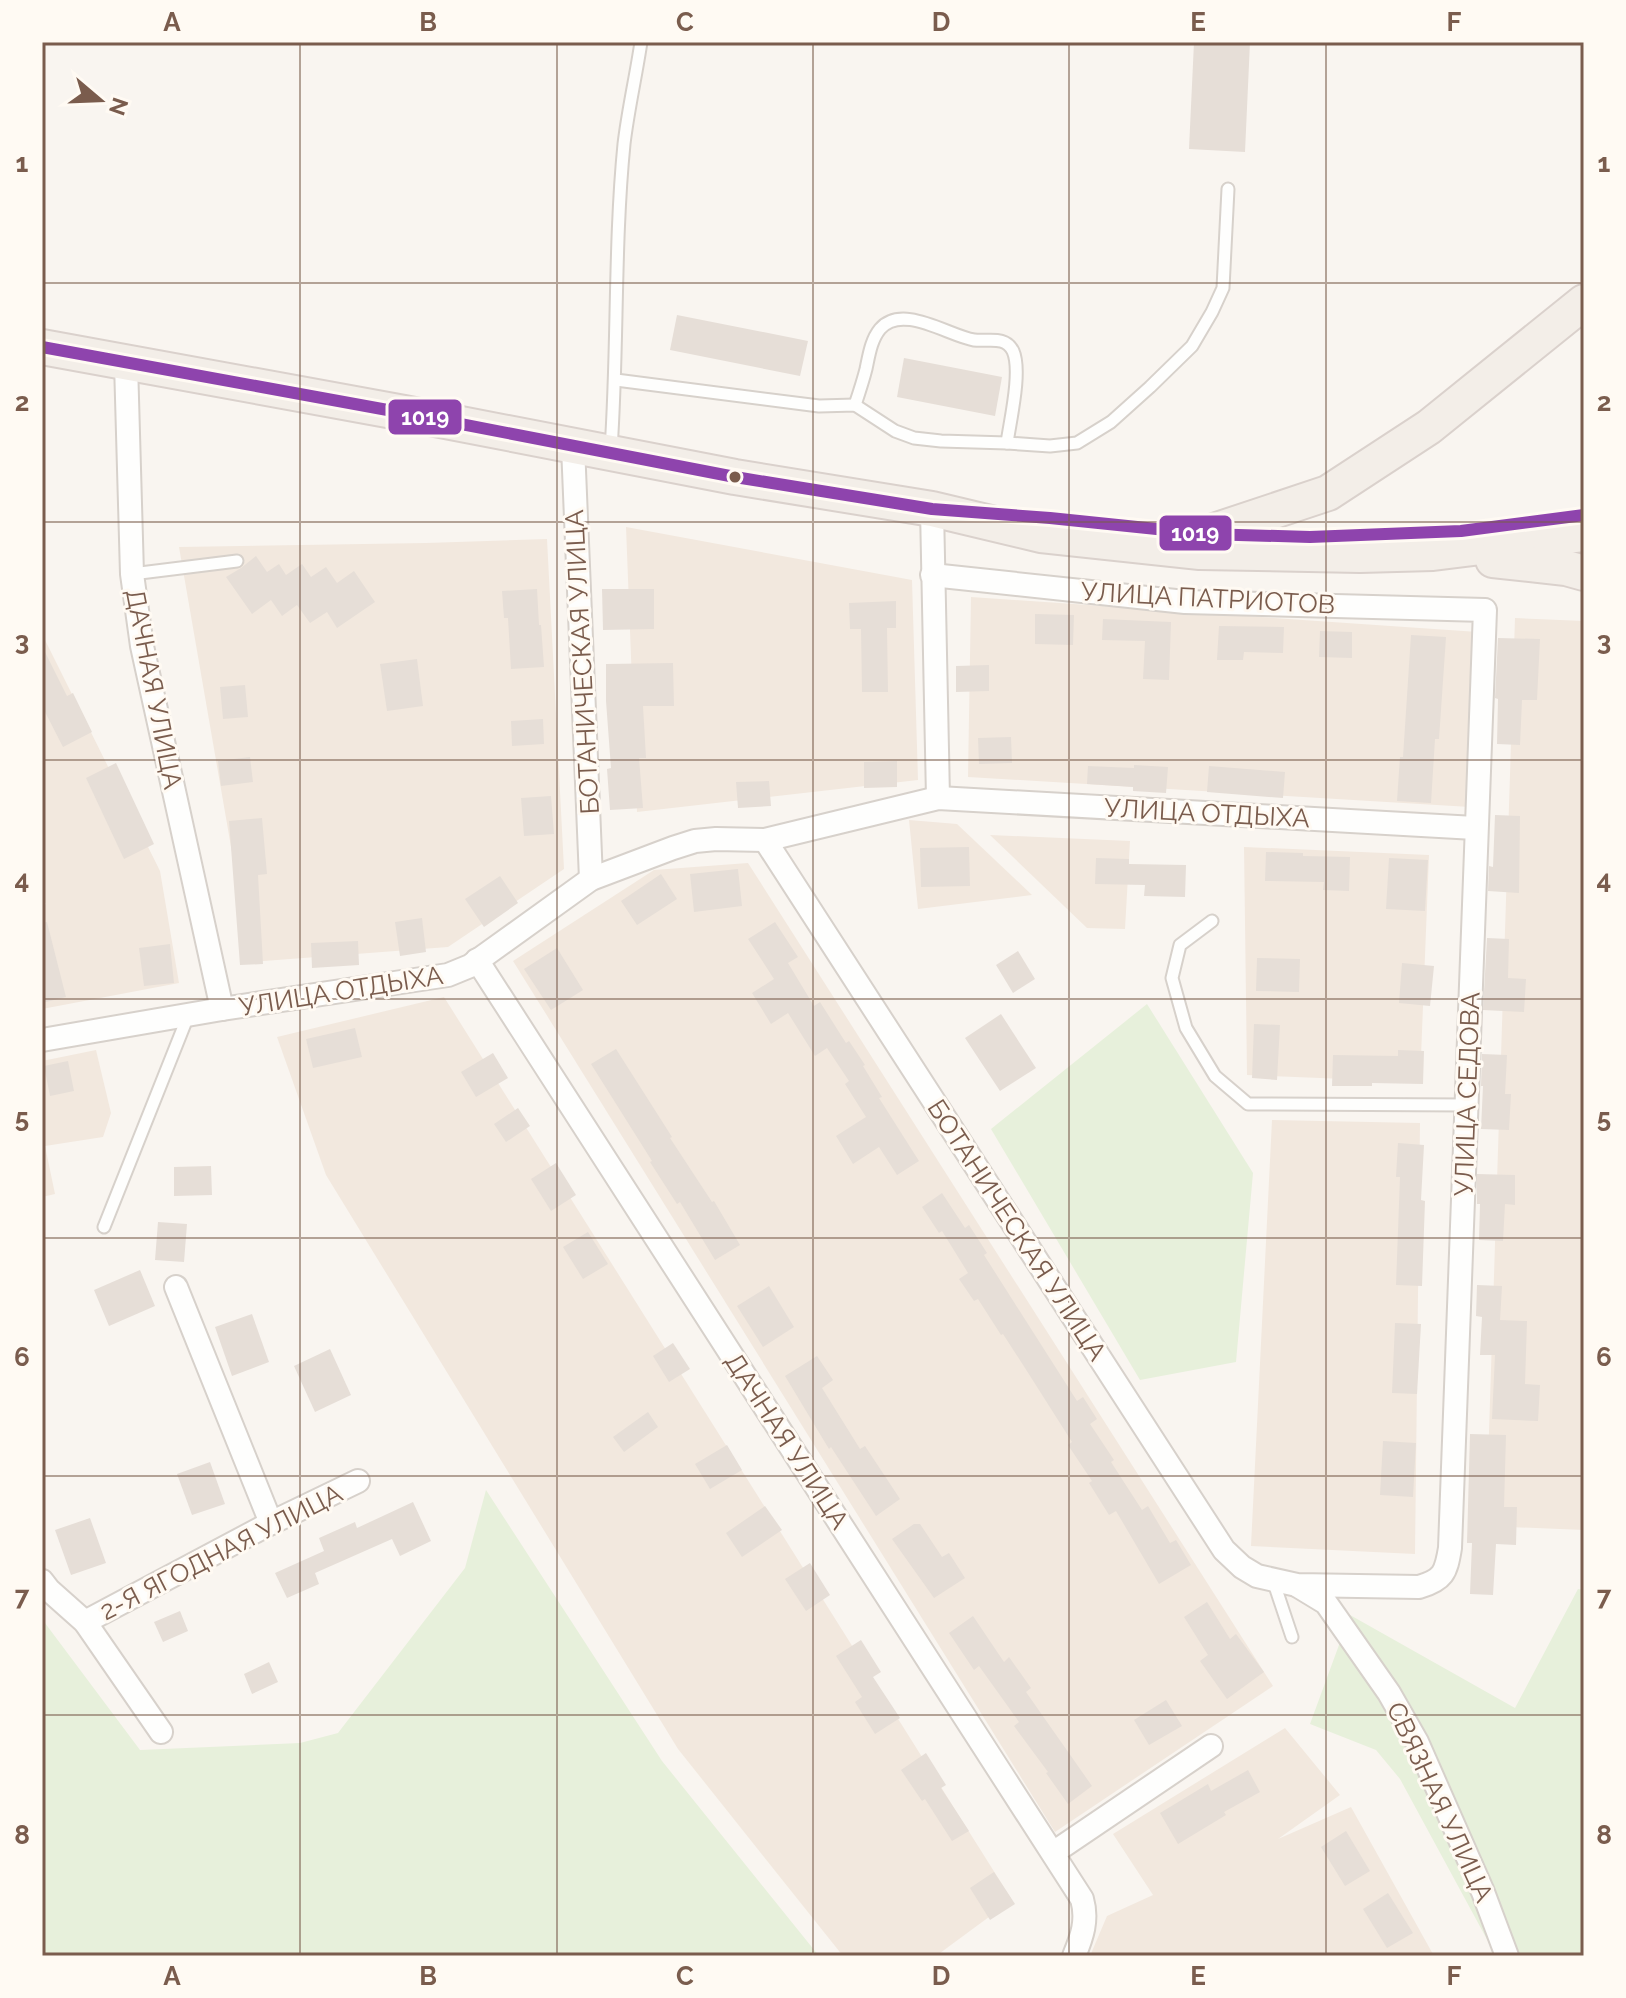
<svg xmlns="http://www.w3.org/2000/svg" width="1626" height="1998" font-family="Raleway,sans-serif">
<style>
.residential{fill:#f2e8de}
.green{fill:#e7f0db}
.building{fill:#e6ded7}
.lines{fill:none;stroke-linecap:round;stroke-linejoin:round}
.service-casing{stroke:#d7d1cb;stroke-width:15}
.minor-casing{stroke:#d7d1cb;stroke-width:26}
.primary-casing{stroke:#dad1cc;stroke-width:38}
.service{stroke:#fefefd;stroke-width:11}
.minor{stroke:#fefefd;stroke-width:22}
.primary{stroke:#f3eee8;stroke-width:34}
.bus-1-casing{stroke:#fffaf3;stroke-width:18}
.bus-1{stroke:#8e44ad;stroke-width:12}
.grid{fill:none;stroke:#7a5c4d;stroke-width:2;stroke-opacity:0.55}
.bus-dot{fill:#7a5c4d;stroke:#fffaf3;stroke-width:3}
.labels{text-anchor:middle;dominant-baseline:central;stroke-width:6;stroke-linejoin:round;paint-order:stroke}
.street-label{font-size:26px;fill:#7a5c4d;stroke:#fffaf3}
.line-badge{stroke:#fffaf3;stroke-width:3}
.badge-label{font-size:22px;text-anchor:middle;font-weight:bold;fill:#fff}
.neatline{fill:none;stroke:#7a5c4d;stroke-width:3}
.grid-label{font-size:26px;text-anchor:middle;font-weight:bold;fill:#7a5c4d}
</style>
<rect width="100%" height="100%" fill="#f9f5f0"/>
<g class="residential">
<polygon points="626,527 912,580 918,780 637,812"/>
<polygon points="547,539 564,869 448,947 251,962 179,547 426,543"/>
<polygon points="971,597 1478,632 1470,807 968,777"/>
<polygon points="1515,618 1584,621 1584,1530 1486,1526"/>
<polygon points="42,634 160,871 179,983 42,1009 42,906 46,904 42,898"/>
<polygon points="909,820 957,824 1032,895 918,909"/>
<polygon points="990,835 1130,841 1125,929 1087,928"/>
<polygon points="1244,847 1429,855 1420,1082 1247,1075"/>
<polygon points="748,863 1273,1686 1055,1832 513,961 654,870"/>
<polygon points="444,997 1012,1900 936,1956 843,1956 678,1749 326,1175 277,1037"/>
<polygon points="96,1050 111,1113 103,1137 45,1146 55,1194 42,1197 42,1061"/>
<polygon points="1272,1120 1420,1123 1415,1554 1251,1546"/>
<polygon points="1285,1728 1340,1795 1278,1839 1351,1807 1434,1956 1090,1956 1107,1916 1153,1895 1113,1834"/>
</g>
<g class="green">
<polygon points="1147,1004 1253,1173 1236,1362 1140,1380 991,1129"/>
<polygon points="486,1490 662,1761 819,1956 42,1956 42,1619 140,1750 300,1743 338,1733 465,1568"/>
<polygon points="1578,1589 1584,1590 1584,1956 1496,1956 1400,1779 1376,1750 1310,1724 1350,1615 1515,1708"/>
</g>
<g class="building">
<polygon points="1194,42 1250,42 1245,152 1189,149"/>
<polygon points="677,315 808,341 800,376 670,350"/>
<polygon points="904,358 1002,377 995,416 897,397"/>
<polygon points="256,556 267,572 279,564 286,575 302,564 311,577 326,567 337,583 354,571 375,602 337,628 327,612 310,623 297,605 282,616 271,600 252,614 226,577 241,568"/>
<polygon points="537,589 539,625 541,625 544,667 511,669 508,618 504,618 502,591"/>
<polygon points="602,589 654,589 654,629 603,630"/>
<polygon points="896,601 896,628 887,628 888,692 862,692 861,629 850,629 849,603"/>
<polygon points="1035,614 1074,615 1073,645 1035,644"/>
<polygon points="1103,619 1171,622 1169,680 1143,679 1145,641 1102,640"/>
<polygon points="1219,626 1284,627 1283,653 1244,652 1243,660 1217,660"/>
<polygon points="1320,631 1352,632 1352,658 1319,657"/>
<polygon points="1411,635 1446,637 1439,739 1435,739 1431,803 1397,801 1400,757 1403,757"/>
<polygon points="1498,638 1540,639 1537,700 1522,700 1520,745 1497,744 1498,699 1495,698"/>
<polygon points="42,646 67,696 73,693 92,732 63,747 42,706"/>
<polygon points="417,659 423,706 387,711 380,664"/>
<polygon points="673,663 674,706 643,706 646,758 639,758 643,808 610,810 607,769 611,768 606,701 606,664"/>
<polygon points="989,665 989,691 956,692 956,666"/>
<polygon points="245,685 248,717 223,719 220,687"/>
<polygon points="543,719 544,744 512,746 511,721"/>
<polygon points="1011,737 1012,763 979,764 978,738"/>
<polygon points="250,757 253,782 221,786 218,761"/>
<polygon points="897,761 897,787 864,788 864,762"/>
<polygon points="116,763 154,844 124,859 86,778"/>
<polygon points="1134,765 1168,767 1166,793 1133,791 1133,787 1087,784 1088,766 1134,768"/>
<polygon points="1209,766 1285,772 1283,798 1207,792"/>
<polygon points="769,781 771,806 738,808 736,782"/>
<polygon points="551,796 554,834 524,836 521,798"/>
<polygon points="1495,815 1520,816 1519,893 1488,891 1489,866 1493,867"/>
<polygon points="262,818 267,874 258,875 263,964 240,965 229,821"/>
<polygon points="969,847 970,886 921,887 920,848"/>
<polygon points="1266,852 1303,853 1303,856 1350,857 1349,891 1323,890 1324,882 1265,881"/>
<polygon points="1096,858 1129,859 1129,864 1186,865 1185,897 1144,896 1145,885 1095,884"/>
<polygon points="1389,858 1428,860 1425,911 1386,909"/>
<polygon points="738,869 742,906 694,912 690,874"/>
<polygon points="661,874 677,899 637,925 621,901"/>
<polygon points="500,876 518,903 484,927 465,899"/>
<polygon points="422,918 426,952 400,956 395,922"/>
<polygon points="47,922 66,997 42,1003 42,923"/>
<polygon points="775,922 798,957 788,963 814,1006 820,1002 846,1043 849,1041 865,1065 863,1066 882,1097 879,1098 919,1161 897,1175 879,1147 853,1164 836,1136 866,1117 845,1084 849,1081 827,1048 815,1056 788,1013 771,1024 752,993 774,979 748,939"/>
<polygon points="1487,938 1509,939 1508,978 1526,979 1524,1012 1483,1010"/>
<polygon points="358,941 359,965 312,968 311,943"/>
<polygon points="170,944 174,983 144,986 139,948"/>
<polygon points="557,948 583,990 551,1010 524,969"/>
<polygon points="1018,951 1035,979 1013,993 996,965"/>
<polygon points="1257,958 1300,959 1299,992 1256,991"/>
<polygon points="1402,963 1434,966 1430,1006 1399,1003"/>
<polygon points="1001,1014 1036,1068 1000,1091 965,1038"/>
<polygon points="1254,1024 1280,1025 1277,1080 1252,1078"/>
<polygon points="355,1028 362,1057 313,1068 306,1039"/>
<polygon points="616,1049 672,1137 670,1138 712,1202 714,1201 740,1245 715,1260 680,1202 677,1204 650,1162 652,1161 591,1064"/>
<polygon points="1398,1050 1424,1051 1423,1084 1372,1083 1372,1086 1332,1086 1333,1055 1398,1056"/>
<polygon points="493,1053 508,1078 476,1097 461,1072"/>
<polygon points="1482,1054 1507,1055 1505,1094 1511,1094 1509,1130 1481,1129 1483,1086 1481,1086"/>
<polygon points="68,1061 74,1091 50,1096 44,1066"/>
<polygon points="518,1108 530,1126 506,1142 494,1124"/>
<polygon points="1398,1143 1424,1145 1421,1200 1425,1201 1422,1286 1396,1285 1400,1177 1396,1177"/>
<polygon points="556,1163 576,1195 551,1211 531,1179"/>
<polygon points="211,1166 212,1195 174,1196 174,1167"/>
<polygon points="1477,1174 1515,1175 1515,1205 1505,1204 1503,1241 1479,1240 1480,1204 1477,1204"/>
<polygon points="942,1193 965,1228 969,1225 987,1253 984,1255 1077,1401 1083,1397 1097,1419 1090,1424 1114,1460 1111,1462 1142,1510 1148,1506 1170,1543 1176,1540 1191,1565 1159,1584 1116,1511 1109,1515 1089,1483 1092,1481 1068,1445 1072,1442 1025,1368 1003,1334 1001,1335 978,1299 974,1301 959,1279 968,1273 942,1231 939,1233 922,1207"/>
<polygon points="158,1222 187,1224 184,1262 155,1260"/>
<polygon points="588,1232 608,1264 583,1279 563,1247"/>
<polygon points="140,1270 155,1306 109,1326 94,1290"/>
<polygon points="1477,1285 1502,1286 1500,1320 1527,1321 1525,1384 1540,1385 1538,1421 1492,1419 1495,1355 1480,1355 1482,1317 1476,1316"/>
<polygon points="769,1286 794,1327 763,1347 737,1306"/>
<polygon points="252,1314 269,1362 232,1376 215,1327"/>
<polygon points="1395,1323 1421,1324 1417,1394 1392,1393"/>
<polygon points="673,1343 690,1369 669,1382 653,1356"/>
<polygon points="330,1349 351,1395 315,1412 294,1366"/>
<polygon points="817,1356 833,1380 822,1388 860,1449 865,1446 900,1499 876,1516 831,1447 829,1449 785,1376"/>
<polygon points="648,1412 658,1427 624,1452 613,1437"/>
<polygon points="1470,1434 1506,1435 1504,1507 1517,1507 1516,1545 1496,1544 1493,1595 1470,1594 1472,1543 1467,1543"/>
<polygon points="1383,1441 1416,1443 1413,1497 1380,1495"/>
<polygon points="727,1445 742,1470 710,1489 695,1464"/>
<polygon points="210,1462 225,1504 192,1515 177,1474"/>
<polygon points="413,1502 431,1541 400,1556 392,1539 315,1573 319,1584 287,1598 275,1573 324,1551 319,1538 355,1522 357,1528"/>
<polygon points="765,1506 782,1530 742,1557 726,1533"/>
<polygon points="90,1518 106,1563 71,1575 55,1530"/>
<polygon points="914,1524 920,1524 942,1557 949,1553 965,1578 934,1598 892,1539"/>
<polygon points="810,1563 830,1595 806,1611 785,1579"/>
<polygon points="1207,1602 1230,1639 1236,1634 1264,1672 1227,1699 1200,1661 1208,1655 1184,1617"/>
<polygon points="180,1611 188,1631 163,1642 154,1622"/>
<polygon points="973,1616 1004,1662 1009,1657 1031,1688 1026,1692 1092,1786 1068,1804 1046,1773 1048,1772 1014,1726 1019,1722 979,1666 974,1670 949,1633"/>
<polygon points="861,1640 881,1672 873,1677 900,1718 875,1734 855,1702 862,1697 836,1656"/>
<polygon points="269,1662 278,1682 252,1694 244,1674"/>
<polygon points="1166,1700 1182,1726 1149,1745 1134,1720"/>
<polygon points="926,1753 946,1785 941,1788 969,1831 952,1841 925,1799 922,1801 901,1770"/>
<polygon points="1248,1770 1260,1792 1224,1812 1226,1815 1178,1844 1160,1813 1208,1784 1211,1791"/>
<polygon points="1346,1831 1370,1871 1345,1886 1321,1847"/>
<polygon points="994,1872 1015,1904 990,1920 970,1888"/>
<polygon points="1388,1893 1413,1933 1387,1948 1363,1909"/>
</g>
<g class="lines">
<g class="service-casing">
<g id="service">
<polyline points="616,380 819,406 855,405 895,431 914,438 941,441 1007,443 1050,446 1077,443 1111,422 1150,387 1192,346 1212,312 1223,288 1228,189"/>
<path d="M855,405c4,-12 8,-24 11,-36 3,-14 5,-29 14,-40 22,-26 69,7 94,11 14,2 31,-5 39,11 9,20 -3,70 -6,92"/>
<path d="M611,449c7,-101 3,-204 13,-305 4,-34 12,-68 17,-102"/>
<polyline points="132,574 237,561"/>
<polyline points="1212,921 1180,945 1172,978 1186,1028 1215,1076 1248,1104 1467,1105"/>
<polyline points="104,1227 188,1016"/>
<polyline points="1273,1580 1292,1637"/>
</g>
</g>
<g class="minor-casing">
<g id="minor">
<polyline points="126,363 132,574 142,646 222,1009"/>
<polyline points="573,446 591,879"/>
<polyline points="932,509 938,798"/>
<path d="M765,840l459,710 18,17 15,9 40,9 122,2c24,-7 27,-14 31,-39 12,-312 21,-625 35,-938l-300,-8 -253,-27"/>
<path d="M477,960l605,939c6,21 0,38 -8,57"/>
<polyline points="42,1040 222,1009 448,975 470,966 591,879 673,848 695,841 716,839 765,840 938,798 1475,828"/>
<polyline points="176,1287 271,1523"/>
<polyline points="42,1581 49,1590 85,1622 161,1732"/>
<polyline points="1298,1586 1326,1603 1389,1693 1417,1742 1483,1892 1507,1956"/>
<polyline points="85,1622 271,1523 358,1481"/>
<polyline points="1053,1853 1211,1746"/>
</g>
</g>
<g class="primary-casing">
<g id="primary">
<polyline points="42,347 404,413 735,477 932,509 1041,535 1200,552 1360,555 1433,553 1584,534"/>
<polyline points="1205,534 1328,493 1429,427 1584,302"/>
<polyline points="1493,560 1566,568 1584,573"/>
</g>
</g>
<use href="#service" class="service"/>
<use href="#minor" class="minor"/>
<use href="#primary" class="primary"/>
<g class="bus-1-casing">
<polyline id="bus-1" points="42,347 404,413 735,477 932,509 1050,518 1205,534 1310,537 1461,531 1584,515"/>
</g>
<use href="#bus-1" class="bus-1"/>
</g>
<path class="grid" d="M300,42v1914M557,42v1914M813,42v1914M1069,42v1914M1326,42v1914M42,283h1542M42,522h1542M42,760h1542M42,999h1542M42,1238h1542M42,1476h1542M42,1715h1542"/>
<circle class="bus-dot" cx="735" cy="477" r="7"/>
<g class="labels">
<g class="street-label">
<text transform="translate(1208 598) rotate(3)">УЛИЦА ПАТРИОТОВ</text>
<text transform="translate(582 662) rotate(-93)">БОТАНИЧЕСКАЯ УЛИЦА</text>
<text transform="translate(154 689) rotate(79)">ДАЧНАЯ УЛИЦА</text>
<text transform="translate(1207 813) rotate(3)">УЛИЦА ОТДЫХА</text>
<text transform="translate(341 991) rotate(-9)">УЛИЦА ОТДЫХА</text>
<text transform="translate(1467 1094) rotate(-88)">УЛИЦА СЕДОВА</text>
<text transform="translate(1017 1230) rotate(57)">БОТАНИЧЕСКАЯ УЛИЦА</text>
<text transform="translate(787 1441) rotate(57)">ДАЧНАЯ УЛИЦА</text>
<text transform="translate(221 1552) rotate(-27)">2-Я ЯГОДНАЯ УЛИЦА</text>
<text transform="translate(1440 1802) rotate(65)">СВЯЗНАЯ УЛИЦА</text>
</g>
</g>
<g class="line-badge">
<rect x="387" y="398" width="76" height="38" rx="8" fill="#8e44ad"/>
<rect x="1158" y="514" width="75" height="38" rx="8" fill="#8e44ad"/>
</g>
<g class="badge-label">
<text x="425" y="425">1019</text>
<text x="1195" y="541">1019</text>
</g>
<rect width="1626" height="1998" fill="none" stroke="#fffaf3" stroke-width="88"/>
<g transform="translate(100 100) rotate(109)" stroke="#fffaf3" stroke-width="6" paint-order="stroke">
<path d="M0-6L14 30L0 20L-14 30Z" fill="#7a5c4d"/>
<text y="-12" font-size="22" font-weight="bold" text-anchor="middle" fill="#7a5c4d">N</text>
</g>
<rect x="44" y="44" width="1538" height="1910" class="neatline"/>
<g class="grid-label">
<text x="172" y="31">A</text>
<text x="428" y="31">B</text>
<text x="685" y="31">C</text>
<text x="941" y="31">D</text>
<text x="1198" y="31">E</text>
<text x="1454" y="31">F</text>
<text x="22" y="172">1</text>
<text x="1604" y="172">1</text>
<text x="22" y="411">2</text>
<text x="1604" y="411">2</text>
<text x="22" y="650">3</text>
<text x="1604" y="650">3</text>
<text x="22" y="889">4</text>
<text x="1604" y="889">4</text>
<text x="22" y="1127">5</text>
<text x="1604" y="1127">5</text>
<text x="22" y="1366">6</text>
<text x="1604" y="1366">6</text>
<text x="22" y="1605">7</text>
<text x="1604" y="1605">7</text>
<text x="22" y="1844">8</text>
<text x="1604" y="1844">8</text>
<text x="172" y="1985">A</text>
<text x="428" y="1985">B</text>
<text x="685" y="1985">C</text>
<text x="941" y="1985">D</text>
<text x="1198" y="1985">E</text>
<text x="1454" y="1985">F</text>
</g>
</svg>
